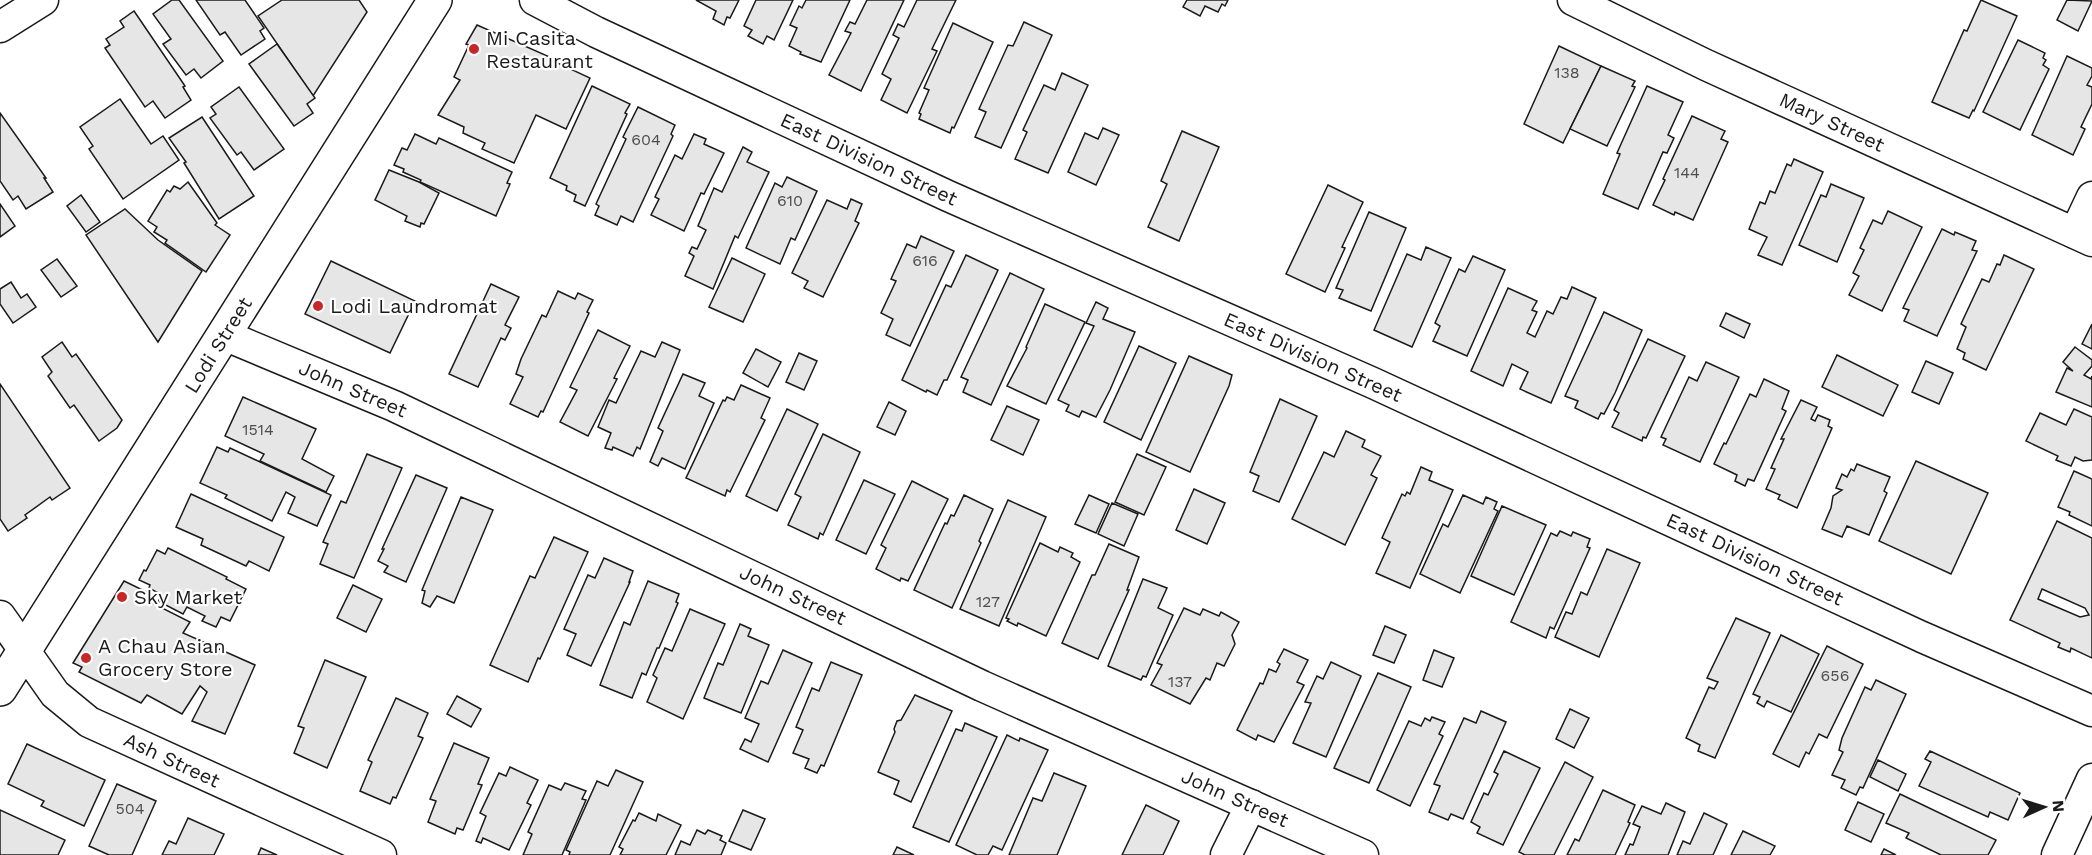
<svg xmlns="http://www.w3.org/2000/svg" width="2092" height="855" font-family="'Work Sans',sans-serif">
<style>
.building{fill:#e6e6e6;stroke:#1a1a1a;stroke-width:1.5;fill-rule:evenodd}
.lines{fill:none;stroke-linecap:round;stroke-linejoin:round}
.minor-casing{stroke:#1a1a1a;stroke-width:33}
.tertiary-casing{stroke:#1a1a1a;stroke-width:36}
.minor{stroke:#fff;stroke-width:30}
.tertiary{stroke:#fff;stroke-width:33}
.poi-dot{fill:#c62828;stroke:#fff;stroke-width:2}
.labels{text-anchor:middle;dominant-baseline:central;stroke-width:4.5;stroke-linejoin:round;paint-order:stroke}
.number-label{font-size:16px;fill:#4d4d4d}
.poi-label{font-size:20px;fill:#1a1a1a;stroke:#fff;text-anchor:start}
.street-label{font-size:20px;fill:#1a1a1a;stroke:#fff}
</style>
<rect width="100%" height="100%" fill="#fff"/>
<g class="building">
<polygon points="172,0 179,0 223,61 201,78 194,69 186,75 163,44 171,39 153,14"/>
<polygon points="196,0 245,0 264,28 260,31 265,39 241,55 225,32 220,35"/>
<polygon points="282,0 359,0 367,12 313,96 258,16"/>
<polygon points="696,0 739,0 730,18 727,17 724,25 713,19 716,11"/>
<polygon points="756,0 793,0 774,40 767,36 763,44 748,36 752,30 744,26"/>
<polygon points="806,0 850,0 821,62 800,54 801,52 789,46 797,28 790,25 799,6 802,8"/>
<polygon points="867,0 904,0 861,91 829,75 851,33 845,31 850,22 855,24"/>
<polygon points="917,0 956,0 932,49 937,51 907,113 881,100 891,79 882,74 899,38 893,35 898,24 904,27"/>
<polygon points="1187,0 1228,0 1225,6 1222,4 1218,12 1205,6 1200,16 1183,7"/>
<polygon points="1981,0 2017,16 1974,111 1973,110 1969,118 1932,102 1964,30 1967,31"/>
<polygon points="2067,0 2092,1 2078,31 2057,20"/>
<polygon points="134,11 185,86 183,87 191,100 165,118 153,101 145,107 105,48 110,45 106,39 124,27 120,21"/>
<polygon points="1024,22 1052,35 1001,148 975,137 986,112 979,109 1008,45 1013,46"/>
<polygon points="953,23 993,42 954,128 952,127 950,133 919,119 921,114 919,113 929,90 924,88"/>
<polygon points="477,25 552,58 551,60 590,78 566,129 536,115 514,163 482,149 485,143 463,133 464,127 438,115 460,80 454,77 469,45 466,44"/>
<polygon points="2018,40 2045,53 2043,58 2046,60 2043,65 2049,69 2020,130 1983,112"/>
<polygon points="277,44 315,98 307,104 313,113 294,126 249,64"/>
<polygon points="1559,46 1601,66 1563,143 1524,124"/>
<polygon points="2067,56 2092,68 2092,76 2087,85 2092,87 2092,104 2081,127 2085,129 2073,155 2032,135"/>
<polygon points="1601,66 1635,81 1632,86 1635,87 1607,146 1570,129"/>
<polygon points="1062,73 1088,85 1048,173 1015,159 1027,132 1023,130 1044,85 1055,90"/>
<polygon points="592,86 630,104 625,113 627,114 585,206 574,201 576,195 566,190 567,186 550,178"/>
<polygon points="1647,86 1683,102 1668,135 1674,138 1667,153 1663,152 1638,209 1603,194 1620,154 1617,153"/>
<polygon points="239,87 284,149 254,170 241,152 237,155 210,118 216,114 211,107"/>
<polygon points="120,99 151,144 163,136 179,160 123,199 89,149 93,146 80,127"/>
<polygon points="638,107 675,125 671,134 673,136 633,222 621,216 617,225 595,215 599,206 596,204 626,139 623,137"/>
<polygon points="0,113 46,178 44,178 53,192 26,209 18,196 13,200 0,181"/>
<polygon points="1692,116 1725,131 1721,139 1728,142 1693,220 1675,212 1674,215 1653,205 1665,180 1663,179"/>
<polygon points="202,117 254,196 219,219 184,163 186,162 169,138"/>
<polygon points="1103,128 1119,135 1096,185 1068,172 1085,133 1098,139"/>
<polygon points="1182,131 1219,147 1179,241 1148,227 1167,184 1161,181"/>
<polygon points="415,134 436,144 439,138 512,172 507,183 510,184 496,216 420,182 421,180 403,172 404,169 394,165 402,148 407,150"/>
<polygon points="694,134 706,139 704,144 724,153 704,194 701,193 684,231 651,215 659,199 655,197 675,155 682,159"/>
<polygon points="743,147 752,152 747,162 769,172 738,238 735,236 713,289 685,276 694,256 689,253 692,247 697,249 706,230 698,226 714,188 722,192"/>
<polygon points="1794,159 1823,172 1782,265 1758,255 1767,237 1749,229 1760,202 1765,204 1770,191 1775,193 1787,164 1791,166"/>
<polygon points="389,170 419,182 439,193 424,224 421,223 420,227 405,221 407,216 375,200"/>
<polygon points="787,177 817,191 795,240 791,238 780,264 746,248 775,183 782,187"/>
<polygon points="188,182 217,223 215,225 230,235 206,272 165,243 167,240 154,232 157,227 148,221 167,190 170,192 174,186 180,189"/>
<polygon points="1831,184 1864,198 1837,262 1799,245 1821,195 1826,197"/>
<polygon points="1328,185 1363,202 1342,247 1345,248 1325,292 1286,274"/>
<polygon points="81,195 100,222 86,232 67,206"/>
<polygon points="851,199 862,204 855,221 859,223 823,297 804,288 808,281 792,273 827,200 847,209"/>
<polygon points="0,204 15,226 0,237"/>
<polygon points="125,209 158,240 202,271 158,342 86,235"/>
<polygon points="1888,211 1922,227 1882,311 1849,295 1859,276 1853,273 1864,250 1860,248 1873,220 1882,224"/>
<polygon points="1369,212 1406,228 1371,311 1339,298 1343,290 1336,288"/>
<polygon points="1942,229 1954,235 1955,232 1976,241 1972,250 1977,251 1937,336 1904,321 1909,310 1903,308"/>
<polygon points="921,236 954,251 910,346 886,335 893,319 881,313 896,281 891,279 907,244 916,248"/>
<polygon points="1426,247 1451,258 1412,347 1374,330 1407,254 1421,260"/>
<polygon points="966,255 998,270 947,380 944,380 937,395 927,390 926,392 902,380 946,285 951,287"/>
<polygon points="2004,255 2034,269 1986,370 1963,359 1965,353 1957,349 1966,327 1961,324 1982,279 1989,282 1997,264 2000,265"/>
<polygon points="1473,256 1505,270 1467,356 1433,341 1440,326 1435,323 1459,269 1465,272"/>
<polygon points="732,258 765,274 743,322 709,307"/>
<polygon points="57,259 77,286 61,297 41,270"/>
<polygon points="331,261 415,301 390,353 305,314"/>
<polygon points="1010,273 1044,289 991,405 963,392 968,380 961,377"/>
<polygon points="11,282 21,298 27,294 36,307 13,323 0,304 0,289"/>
<polygon points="491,284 519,297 505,325 511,328 505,340 501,338 478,387 449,374"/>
<polygon points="1572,287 1596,298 1551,403 1520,389 1528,372 1512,364 1503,386 1471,371 1508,288 1537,301 1532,310 1537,312 1527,333 1535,337 1547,311 1553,314 1561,297 1567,299"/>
<polygon points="558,291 575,299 578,293 593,300 587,312 589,313 543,412 541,411 538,417 510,404 523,377 516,374 521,359 542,315 546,317"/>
<polygon points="1096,302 1108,308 1103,319 1135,332 1110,390 1096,417 1082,411 1079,417 1066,411 1069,405 1058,400 1094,326 1086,323"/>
<polygon points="1045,304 1085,322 1046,404 1007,386 1027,348 1026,347"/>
<polygon points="1604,312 1642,330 1615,393 1604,414 1601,413 1598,419 1575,408 1578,401 1565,396"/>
<polygon points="1726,313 1750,324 1744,338 1720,326"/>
<polygon points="2092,324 2092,349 2082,344"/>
<polygon points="598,330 630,346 614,378 617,379 588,436 560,422 577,390 570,387"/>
<polygon points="1648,339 1685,356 1646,438 1643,437 1642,441 1612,427 1619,413 1614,410"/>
<polygon points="62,342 72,357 76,354 122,420 117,428 99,441 74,405 70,408 48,376 52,372 42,357"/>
<polygon points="662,342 680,350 640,449 637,447 633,456 613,447 612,450 605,448 611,433 598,427 609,400 616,403 641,351 655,357"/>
<polygon points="1139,346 1176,363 1141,440 1104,422"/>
<polygon points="2075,347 2092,360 2092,366 2084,375 2091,379 2092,376 2092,407 2056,392 2067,368 2073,371 2063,362"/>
<polygon points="756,349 781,362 768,387 743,373"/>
<polygon points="799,353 817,361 804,390 786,382"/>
<polygon points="1837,355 1898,385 1883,416 1822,387"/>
<polygon points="1189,356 1232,375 1229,386 1190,472 1146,452"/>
<polygon points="1926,361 1953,373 1939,404 1912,392"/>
<polygon points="1706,362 1739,377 1700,462 1663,445 1666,439 1661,437 1689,377 1697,381"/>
<polygon points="683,374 705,383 699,396 714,403 685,469 662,458 658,466 650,462 663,431 658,428"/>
<polygon points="1764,379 1789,391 1782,409 1786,411 1754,481 1748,479 1745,486 1735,481 1737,475 1714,464 1724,443 1726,444 1750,394 1756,397"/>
<polygon points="0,384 70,488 52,500 50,497 25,515 27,518 8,531 0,519"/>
<polygon points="741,385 770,398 761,418 765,420 730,492 727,490 725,496 686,478 723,400 725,401 727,397 734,400"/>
<polygon points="243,397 316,429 302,459 334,476 326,492 260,461 264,454 225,436"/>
<polygon points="1280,399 1317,416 1279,502 1253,491 1259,476 1250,472"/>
<polygon points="1801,400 1817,407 1811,419 1815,421 1818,415 1830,420 1828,426 1832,428 1797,508 1778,499 1780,495 1766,489 1775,469 1771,468 1784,439 1781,439"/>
<polygon points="889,402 906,411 895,435 877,427"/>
<polygon points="1007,406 1039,420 1023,455 991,440"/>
<polygon points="787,409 818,424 777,511 746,496"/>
<polygon points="2074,409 2092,417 2092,460 2083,461 2075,457 2071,466 2056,460 2058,456 2026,441 2040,413 2066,425"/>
<polygon points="1346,431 1365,440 1362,447 1381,456 1371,475 1377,478 1345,545 1292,519 1324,452 1334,457"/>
<polygon points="823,434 860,452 823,535 820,533 818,539 788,525 801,497 795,494"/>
<polygon points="217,447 228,452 230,448 331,495 317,526 288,513 295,497 286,492 272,521 225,498 227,495 200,483"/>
<polygon points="367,454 402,468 354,578 320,564 328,544 323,542 341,501 346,503"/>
<polygon points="1137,454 1166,467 1144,515 1115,502"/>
<polygon points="1916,461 1988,493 1951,574 1879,541"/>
<polygon points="1857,464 1890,477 1884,491 1887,493 1869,535 1847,526 1842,537 1822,529 1831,508 1833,496 1842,490 1836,488 1842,474 1847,477 1851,469 1854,471"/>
<polygon points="1421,467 1432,472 1429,480 1453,490 1410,588 1376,573 1390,542 1382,538 1402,494 1405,496 1407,492 1410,494"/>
<polygon points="2074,471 2092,479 2092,526 2069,515 2070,512 2058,507"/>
<polygon points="416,475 447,488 406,582 384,572 388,566 378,561 384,549 382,549"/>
<polygon points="864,480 895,494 866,554 836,540"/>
<polygon points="912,481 948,499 908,581 901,578 900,581 876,569 886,548 881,545"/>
<polygon points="1194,489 1225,503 1207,544 1176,530"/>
<polygon points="191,494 284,537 269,571 249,561 246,566 201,545 203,539 176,527"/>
<polygon points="964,495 993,509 979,541 981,543 952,608 914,590 945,523 947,524 951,515 954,516"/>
<polygon points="1089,495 1109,504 1096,533 1075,524"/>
<polygon points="1463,495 1483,504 1486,497 1497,502 1494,509 1498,511 1460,593 1420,574 1443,524 1448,527"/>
<polygon points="461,497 493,510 454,603 437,596 430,607 422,603 425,591 422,590"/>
<polygon points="1008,500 1046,517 999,626 960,609"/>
<polygon points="1112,503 1138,514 1124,546 1098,534"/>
<polygon points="1502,506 1546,525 1514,595 1471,576"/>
<path d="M2057,521l35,17v120l-21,-10 -1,4 -12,-5 2,-4 -50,-23zM2042,589l43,19 4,7 -9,2 -42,-18z"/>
<polygon points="1560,531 1571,536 1573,532 1590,539 1587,547 1590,548 1554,629 1550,627 1546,638 1511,622 1551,533 1557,536"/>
<polygon points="554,537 588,552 540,659 538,658 528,682 490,665 530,576 535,578"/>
<polygon points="1040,543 1058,552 1060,547 1073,553 1071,557 1080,562 1046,636 1018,623 1017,626 1007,621 1009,619 1006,618"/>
<polygon points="1109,544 1139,557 1127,590 1129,590 1098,659 1062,643 1092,575 1095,575"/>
<polygon points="168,548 227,577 226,579 246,589 230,621 221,617 216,627 202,621 205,616 187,607 183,614 158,601 162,595 149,588 150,585 139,580 144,570 146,571 157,550 165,554"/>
<polygon points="1607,549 1640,563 1599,657 1555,637 1566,612 1572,614 1581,592 1587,595"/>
<polygon points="604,558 633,571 629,582 630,582 591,666 567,655 576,634 564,629 588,575 595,578"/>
<polygon points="1143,579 1167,588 1158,608 1173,615 1146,677 1143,676 1141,680 1108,666"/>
<polygon points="124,581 153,595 150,602 190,622 183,633 255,665 225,734 192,721 207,692 200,686 182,714 147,695 141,703 79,672 82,667 73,663"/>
<polygon points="648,581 679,594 676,602 678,603 659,648 657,648 646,675 642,673 632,698 600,685 624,622 630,625"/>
<polygon points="353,585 382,599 366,632 337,618"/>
<polygon points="1184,608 1200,615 1203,609 1219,616 1221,612 1239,622 1232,635 1235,644 1224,666 1217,663 1210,680 1206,678 1190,704 1151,685 1162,665 1157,663"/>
<polygon points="690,609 725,624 683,719 647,702 657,678 653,675 665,648 672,651"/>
<polygon points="1736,618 1770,633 1715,758 1698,751 1700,745 1686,738 1709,687 1714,689 1718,682 1707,678"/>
<polygon points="740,624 751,629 748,636 769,645 741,713 704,698 718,663 723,665"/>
<polygon points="1385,626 1406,635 1394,663 1373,655"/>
<polygon points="1781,635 1819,654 1791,712 1767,701 1764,707 1757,703 1760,697 1753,694"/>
<polygon points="1827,646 1863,664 1827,738 1819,734 1809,754 1806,752 1799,767 1773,754"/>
<polygon points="1284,649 1308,660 1297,682 1304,685 1274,742 1258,735 1256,740 1237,730 1260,683 1263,684 1269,669 1276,672 1280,664 1277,662"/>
<polygon points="783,650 812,663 768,762 740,749 745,739 751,742 759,724 745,718 761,681 768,684"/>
<polygon points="1434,650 1454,658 1442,687 1423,680"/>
<polygon points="325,660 366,677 327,768 294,753 304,728 298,726"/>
<polygon points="831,662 862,675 824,766 821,765 817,773 805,768 809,759 793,753 803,730 796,727 812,688 819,691"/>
<polygon points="1331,662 1361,676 1326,757 1293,743 1311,703 1305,702 1317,676 1323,679"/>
<polygon points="1378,673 1411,687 1369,783 1334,768"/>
<polygon points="1876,680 1906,694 1863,788 1860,787 1856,795 1841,788 1845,780 1832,775 1843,752 1839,750 1842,738 1865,687 1871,690"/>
<polygon points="915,695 952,711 911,802 894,794 899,781 878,772 895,732 894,729 897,721 901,720"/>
<polygon points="457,696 481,709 471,727 447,714"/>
<polygon points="396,698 428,713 418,736 423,738 396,798 393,797 390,804 360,791 372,762 368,760"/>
<polygon points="1570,709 1589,718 1574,748 1556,739"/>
<polygon points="1481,711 1506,722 1463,819 1451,814 1448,820 1429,812 1440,786 1434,784 1464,718 1476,723"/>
<polygon points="1432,717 1445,722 1439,734 1443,736 1410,806 1377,790 1409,721 1421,726 1425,718 1430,721"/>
<polygon points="965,723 997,737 949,842 913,827 956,729 962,731"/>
<polygon points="1007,735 1019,741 1020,738 1048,750 1002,850 993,846 988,855 977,855 956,845"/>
<polygon points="454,743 489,758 478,784 482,785 463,830 457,828 455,834 428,822 436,801 430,799"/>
<polygon points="27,744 105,780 84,826 41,806 44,801 8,784"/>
<polygon points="1504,751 1540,768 1503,845 1477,833 1480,827 1471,822 1484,793 1488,795 1498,774 1494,772"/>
<polygon points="1930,751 2020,793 2008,820 1990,812 1988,817 1919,786 1931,762 1925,759"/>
<polygon points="1878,760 1906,774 1898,791 1870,777"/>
<polygon points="1565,762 1593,777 1554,855 1525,855 1519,852"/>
<polygon points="510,767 538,780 527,803 531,805 509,850 483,838 481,843 476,841 486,816 480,813 499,773 506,776"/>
<polygon points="616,770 643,782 610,855 569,855 570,852 566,850 597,781 608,786"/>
<polygon points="1054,773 1086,786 1057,855 1009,855 1033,798 1042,801"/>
<polygon points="565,783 586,791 582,799 586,800 562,855 523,855 532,834 528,832 549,785 561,790"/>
<polygon points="117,784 156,801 132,855 109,855 89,846"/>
<polygon points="1603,790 1635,805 1628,822 1630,823 1615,855 1567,855 1575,839 1579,841"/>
<polygon points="1900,794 1996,840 1988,855 1941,855 1906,838 1909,833 1886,823"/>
<polygon points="1858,802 1884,814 1871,842 1845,830"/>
<polygon points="1666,803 1685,812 1668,855 1625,855 1630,844 1633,845 1640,827 1633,824 1642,806 1661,814"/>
<polygon points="1146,805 1179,821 1163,855 1122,855"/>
<polygon points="0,810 65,840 58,855 0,855"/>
<polygon points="743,810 765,819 751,850 729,841"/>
<polygon points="639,813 656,821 658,814 681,825 666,855 620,855 623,849 619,847 633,820 635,821"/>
<polygon points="1704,813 1727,824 1713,855 1677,855 1683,841 1690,844"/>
<polygon points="188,818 224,834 214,855 162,855 169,841 176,844"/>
<polygon points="697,830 705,834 708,830 722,836 720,840 726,843 721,855 675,855 681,841 690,845"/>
<polygon points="1743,831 1775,846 1770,855 1731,855"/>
<polygon points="897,847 914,855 893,855"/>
<polygon points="261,848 277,855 258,855"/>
<polygon points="1884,849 1896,855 1881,855"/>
</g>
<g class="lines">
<g class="minor-casing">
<g id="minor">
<polyline points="535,0 596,32 948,196 1373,383 1922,637 2092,711"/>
<polyline points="1573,0 1706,65 2092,241"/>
<polyline points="0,27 43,0"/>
<polyline points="2075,233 2092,197"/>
<polyline points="224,335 394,406 982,686 1363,855"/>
<polyline points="0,616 55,694 89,722 381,855"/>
<polyline points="1226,855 1251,805"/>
<polyline points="2057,855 2092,779"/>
</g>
</g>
<g class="tertiary-casing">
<polyline id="tertiary" points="0,689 435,0"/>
</g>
<use href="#minor" class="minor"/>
<use href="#tertiary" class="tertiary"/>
</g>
<g class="poi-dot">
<circle cx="474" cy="49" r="6"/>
<circle cx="318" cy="306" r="6"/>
<circle cx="122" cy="597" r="6"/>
<circle cx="86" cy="658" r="6"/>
</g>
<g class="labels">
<g class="number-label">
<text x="1567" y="72">138</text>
<text x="646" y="139">604</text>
<text x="1687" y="172">144</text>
<text x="790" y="200">610</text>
<text x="925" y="260">616</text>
<text x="258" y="429">1514</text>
<text x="988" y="601">127</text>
<text x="1835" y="675">656</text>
<text x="1180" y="681">137</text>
<text x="130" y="808">504</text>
</g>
<g class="poi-label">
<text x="486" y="38">Mi Casita<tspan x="486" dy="23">Restaurant</tspan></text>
<text x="330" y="306">Lodi Laundromat</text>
<text x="134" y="597">Sky Market</text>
<text x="98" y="646">A Chau Asian<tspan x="98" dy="23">Grocery Store</tspan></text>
</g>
<g class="street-label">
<text transform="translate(1832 122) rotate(25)">Mary Street</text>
<text transform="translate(869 159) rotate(25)">East Division Street</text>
<text transform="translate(218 345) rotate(-58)">Lodi Street</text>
<text transform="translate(1313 357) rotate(24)">East Division Street</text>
<text transform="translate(353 389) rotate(23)">John Street</text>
<text transform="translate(1755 559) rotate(25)">East Division Street</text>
<text transform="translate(793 595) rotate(25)">John Street</text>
<text transform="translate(172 760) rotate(25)">Ash Street</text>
<text transform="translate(1235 798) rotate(24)">John Street</text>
</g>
</g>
<g transform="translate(2044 807) rotate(86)" stroke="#ffffff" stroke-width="4.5" paint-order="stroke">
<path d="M0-4.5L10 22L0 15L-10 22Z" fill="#1a1a1a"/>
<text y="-9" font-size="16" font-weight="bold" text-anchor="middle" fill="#1a1a1a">N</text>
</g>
</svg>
